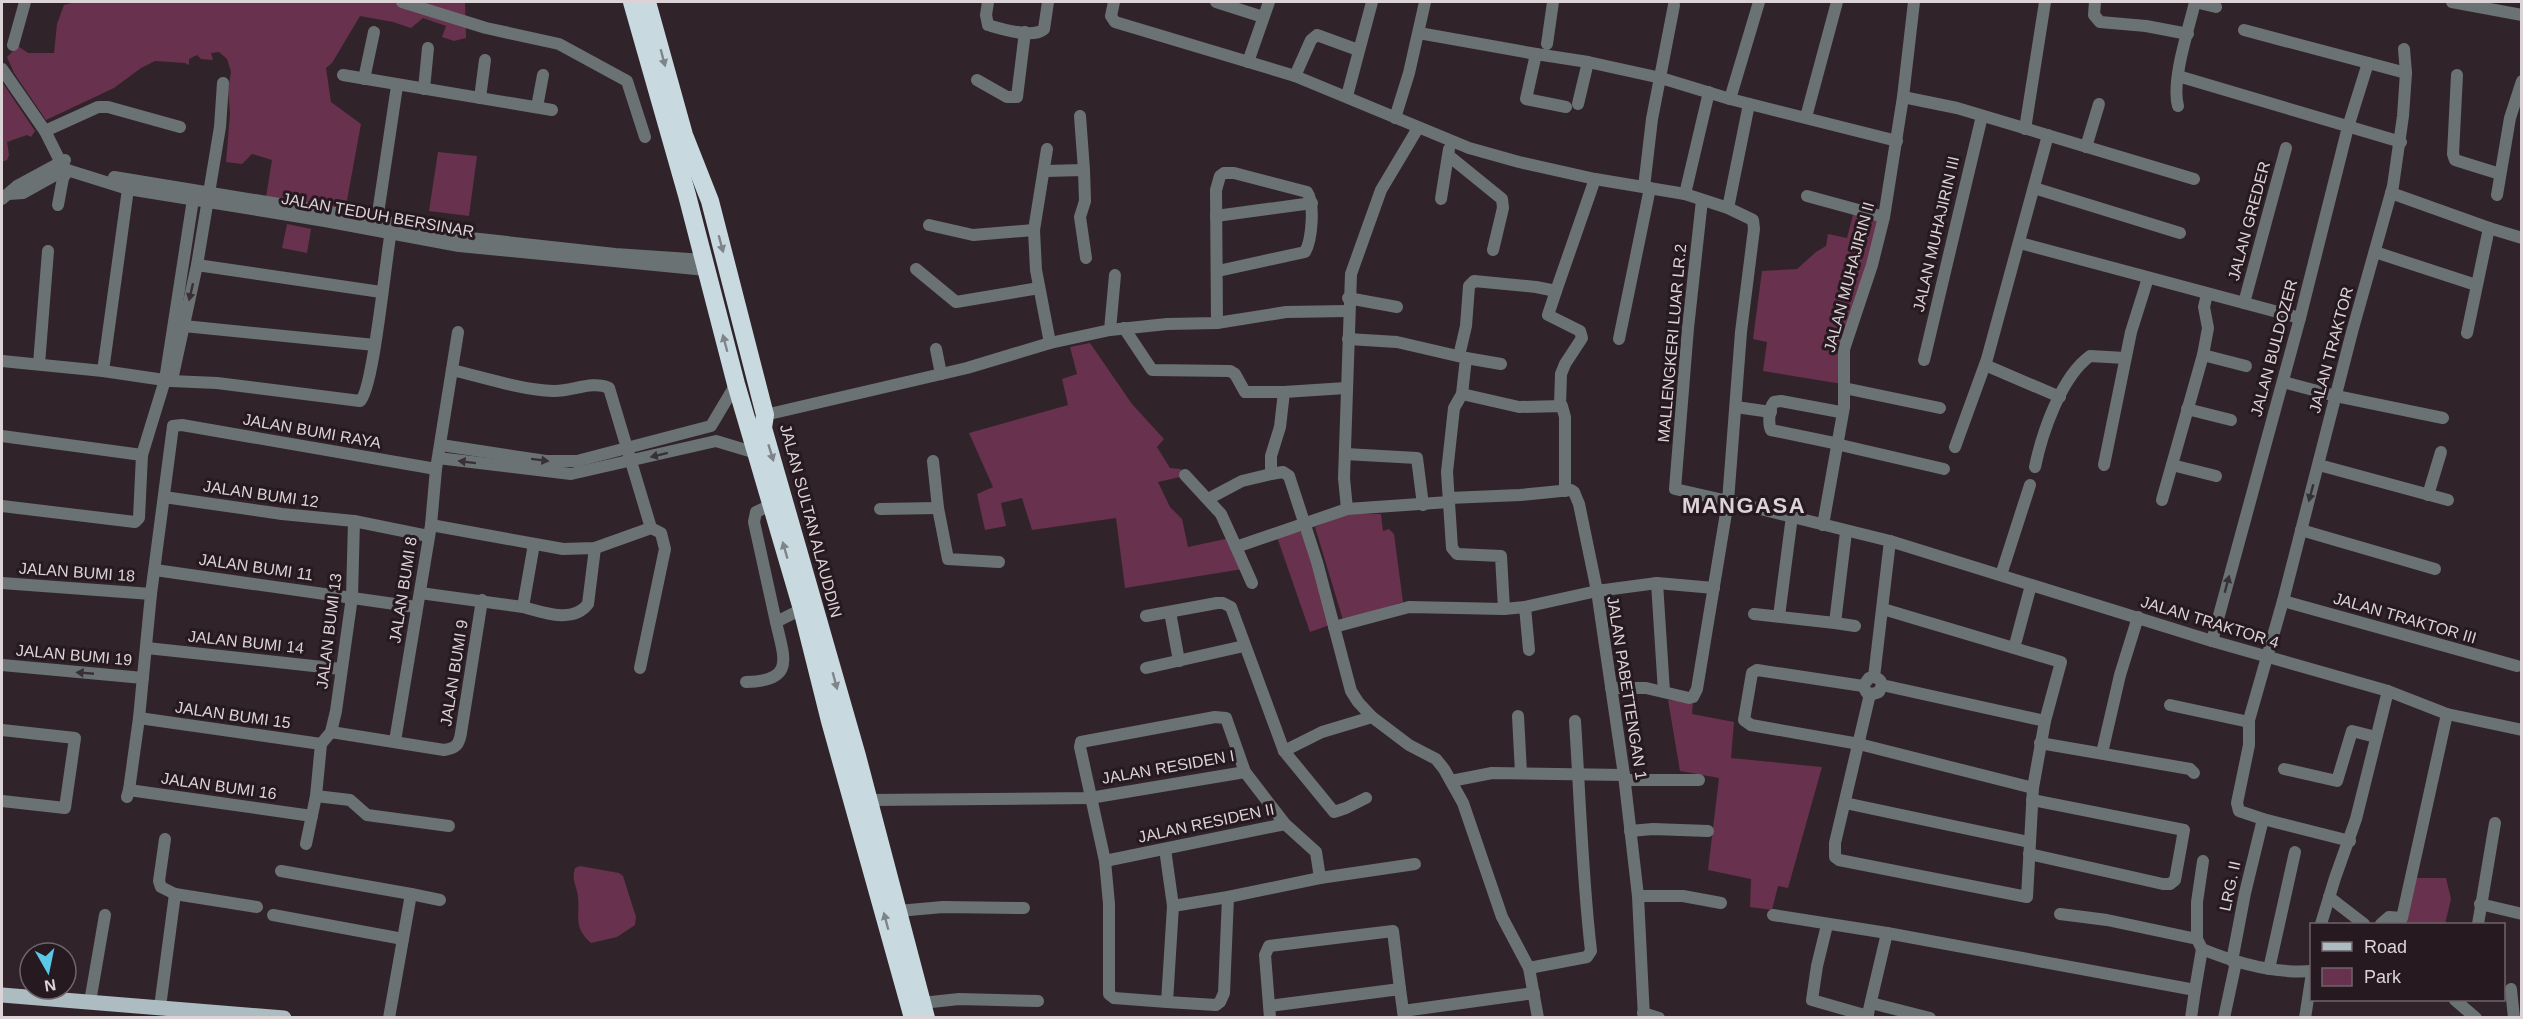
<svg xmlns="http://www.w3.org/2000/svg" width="2523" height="1019" font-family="Helvetica,sans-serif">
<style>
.green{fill:#68314d}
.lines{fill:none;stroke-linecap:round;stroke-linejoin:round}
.minor{stroke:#6b7274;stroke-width:12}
.major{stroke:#adbcc1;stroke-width:15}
.highway{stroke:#c8dae0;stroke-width:18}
.oneway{fill:#7f848a}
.oneway2{fill:#373035}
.labels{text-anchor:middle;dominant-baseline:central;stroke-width:6;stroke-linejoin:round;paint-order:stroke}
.street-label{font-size:16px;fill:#dbd3d6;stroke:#261a20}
.district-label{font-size:22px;font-weight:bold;letter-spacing:1.5px;fill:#dbd3d6;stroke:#261a20}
</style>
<rect width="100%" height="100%" fill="#30242a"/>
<g class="green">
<polygon points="76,2 465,2 466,38 454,41 442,37 446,26 423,18 411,28 393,22 360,16 332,63 326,68 331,102 361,124 345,211 266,197 272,160 252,154 242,164 226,162 230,114 228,90 231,72 227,59 219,52 211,53 213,60 201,59 197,55 189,59 189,65 185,63 155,61 141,68 114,88 46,120 14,73 7,57 18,46 28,53 54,53 57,24 64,5"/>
<polygon points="2,82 35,131 31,137 27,135 7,142 9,155 7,160 2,162"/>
<polygon points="438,152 477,156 469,216 429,211"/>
<polygon points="1855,207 1882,215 1842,384 1763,371 1767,342 1753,339 1762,271 1797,269 1816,252 1826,246 1828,234 1847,238"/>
<polygon points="287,224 311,229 307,253 282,248"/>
<polygon points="1090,343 1132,404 1164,439 1157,447 1170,468 1181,469 1180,477 1158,482 1170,507 1182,519 1188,547 1230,538 1243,569 1125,588 1116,518 1032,530 1022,498 1001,503 1006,526 985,530 977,494 993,487 969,433 1068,405 1062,379 1077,374 1070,347"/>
<polygon points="1346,514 1381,514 1383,531 1389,529 1394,534 1403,602 1343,620 1315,527"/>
<polygon points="1308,530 1338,622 1310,632 1277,537"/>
<polygon points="1668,700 1693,702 1692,714 1734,722 1731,758 1822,767 1788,888 1778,886 1772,910 1750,907 1751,879 1708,870 1719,778 1680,771"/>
<path d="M580,866l39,7 4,3 13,41 -1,8 -18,12 -26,6c-18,-16 -11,-26 -13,-46 -1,-11 -7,-17 -3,-29z"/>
<polygon points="2414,878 2446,878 2451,899 2445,924 2404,924"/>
</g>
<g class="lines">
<g class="minor">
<polyline points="402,2 486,28 559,44 627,81 645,137"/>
<path d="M988,2l-2,13 2,10c14,4 45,14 56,4l4,-27"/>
<polyline points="1114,2 1111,16 1115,22 1295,76 1469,148 1519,162 1595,179 1685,194 1728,208 1753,220 1754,229 1741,332 1728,501 1890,541 2212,641 2388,691 2447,714 2522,730"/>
<polyline points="1216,2 1263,17"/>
<polyline points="2095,2 2094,15 2100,22 2146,26 2188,34"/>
<polyline points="2195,2 2216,7"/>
<polyline points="2452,2 2522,15"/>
<polyline points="2244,30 2406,73"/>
<polyline points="1419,33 1536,54"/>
<polyline points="1547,44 1553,2"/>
<polyline points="13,45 25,2"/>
<polyline points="1248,62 1269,2"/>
<polyline points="2,69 45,131"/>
<polyline points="343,75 552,110"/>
<polyline points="2457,75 2453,154 2455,160 2500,174"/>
<polyline points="1295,76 1311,40 1317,35 1358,50"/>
<polyline points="2178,76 2401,142"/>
<polyline points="364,79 374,32"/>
<polyline points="977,80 1007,97 1017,97 1025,32"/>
<polyline points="424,89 428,48"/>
<polyline points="1347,96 1372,2"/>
<polyline points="1903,97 1957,108 2194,179"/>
<polyline points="480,98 485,60"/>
<polyline points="1730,99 1759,2"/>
<polyline points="1578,104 1588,62"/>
<path d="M2178,106c-7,-25 11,-78 17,-104"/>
<polyline points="537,107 543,75"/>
<polyline points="1566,107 1526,99 1536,54 1588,62 1661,78 1730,99 1897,141"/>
<polyline points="1080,116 1084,170"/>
<polyline points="1806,117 1837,2"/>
<polyline points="1395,118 1409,73 1425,2"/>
<polyline points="180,127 108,107 98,107 45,131 64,169 128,189 325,221 459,246 706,270"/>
<polyline points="2025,129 2045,2"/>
<polyline points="2086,147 2099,104"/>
<polyline points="1047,149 1034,230 1036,270 1050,343"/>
<polyline points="1449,156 1502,199 1503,208 1493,250"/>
<polyline points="1045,171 1084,170 1085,201 1080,217 1086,258"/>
<polyline points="114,177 377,220 452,236 615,254 704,260"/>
<polyline points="1644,187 1652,119 1674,5"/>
<polyline points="2034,188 2180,233"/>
<polyline points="2391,193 2489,228 2467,333"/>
<polyline points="9,194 23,193 57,174"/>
<polyline points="1685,194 1709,92"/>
<polyline points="2497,195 2510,118 2522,81"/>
<polyline points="1807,196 1884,217"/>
<polyline points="2,199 17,186 65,160"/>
<polyline points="1441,199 1449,149"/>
<polyline points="58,205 63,178 68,170"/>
<polyline points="1728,208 1749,104"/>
<polyline points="1216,216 1312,203"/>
<polyline points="377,220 397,86"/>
<polyline points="929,225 973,235 1034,230"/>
<polyline points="2489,228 2522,238"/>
<polyline points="2020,243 2300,318"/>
<polyline points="2375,252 2476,285"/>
<polyline points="197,265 381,292"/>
<polyline points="916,269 956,302 1039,288"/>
<polyline points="1556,291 1548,315 1580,331 1582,338 1565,364 1561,374 1560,405"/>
<polyline points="1348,298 1397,307"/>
<polyline points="2244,303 2286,148"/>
<path d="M1217,323l-1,-133 4,-14 4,-3h10l73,19c8,11 5,48 -2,60l-87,19"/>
<polyline points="184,326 375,345"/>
<polyline points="1124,328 1152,370 1230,371 1235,374 1245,392 1284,392"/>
<polyline points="1110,330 1115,275"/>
<polyline points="1348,339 1397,342 1466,358 1462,394 1454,408 1447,472 1452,548 1457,554 1501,556 1504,609"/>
<polyline points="1619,339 1650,188"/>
<polyline points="936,349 941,374"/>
<polyline points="2203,355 2246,366"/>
<polyline points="1459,356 1466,326 1469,286 1474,281 1536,287 1556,291 1595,179"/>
<polyline points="1466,358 1501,364"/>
<polyline points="1924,360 1982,116"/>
<path d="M2,361l101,10 68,10 46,2 143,18c14,-11 26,-148 32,-176"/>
<polyline points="39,364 48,251"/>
<polyline points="1985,365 2060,397"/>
<path d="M452,370c31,7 69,20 101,21 18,1 39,-11 56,-3l42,140"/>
<polyline points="103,371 128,189"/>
<polyline points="172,380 197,265 220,127 223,83"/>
<polyline points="2283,382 2336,396 2443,418"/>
<polyline points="1346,388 1284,392 1280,427 1271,456 1271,474 1283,472 1289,476 1317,562 1351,691 1358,702 1372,717 1409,745 1436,759 1444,769 1463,803 1502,917 1529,968 1538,1018"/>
<polyline points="1844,388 1940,408"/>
<polyline points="1462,394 1519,407 1562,406 1565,417 1565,491"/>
<polyline points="1736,407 1771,412"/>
<polyline points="2187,409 2231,420"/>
<polyline points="765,415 967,368 1050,343 1110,330 1167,324 1217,323 1286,312 1348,311"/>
<polyline points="2,436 142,455 165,380 194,193"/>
<path d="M1834,443l-63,-13c-3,-6 -2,-22 3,-28l7,-1 59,11"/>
<polyline points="1836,444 1944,469"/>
<polyline points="441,445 546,461 577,461 711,426 736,384"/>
<polyline points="1955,447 1987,359 2048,135"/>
<polyline points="1345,454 1417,458 1423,505"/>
<polyline points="438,458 571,474 716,441 756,453"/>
<polyline points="933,461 938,508 948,559 999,562"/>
<polyline points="2104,465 2131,332 2148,278"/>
<polyline points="2172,465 2216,476"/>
<polyline points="2319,465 2448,500"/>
<path d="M2035,467c7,-34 26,-90 55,-111l35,2"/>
<polyline points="1185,475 1221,514 1236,547 1347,509 1449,502"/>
<polyline points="2428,495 2441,452"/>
<polyline points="164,497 282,514 354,521"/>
<polyline points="1449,498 1520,495 1571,490 1574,492 1579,504 1597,591 1657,583 1714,588"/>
<polyline points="1208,499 1242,481 1271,474"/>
<polyline points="2162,500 2203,355 2208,328 2204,307 2207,294"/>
<polyline points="771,505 756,512 754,522 776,622"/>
<polyline points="2,506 135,522 139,518 142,455"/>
<polyline points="880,509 938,508"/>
<polyline points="1347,509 1344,478 1351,274 1381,190 1418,128"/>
<polyline points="431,525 563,549 595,548 651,528 661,533 665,549 640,668"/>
<polyline points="1823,525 1844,407 1844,349 1872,265 1884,217 1903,97 1914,2"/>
<polyline points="2301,530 2435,569"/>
<polyline points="1236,547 1252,583"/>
<polyline points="155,570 416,607"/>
<polyline points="2001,575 2030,485"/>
<polyline points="2,583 151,594"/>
<polyline points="1657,583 1664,692"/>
<polyline points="420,593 523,607 534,544"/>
<polyline points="2283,601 2517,666"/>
<path d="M523,607c19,5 50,17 65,-3l7,-56"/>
<polyline points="1525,607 1529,650"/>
<polyline points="1170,612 1179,661"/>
<polyline points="1754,614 1835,623 1846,532"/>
<polyline points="1146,616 1217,603 1223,603 1231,607 1284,751 1334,812 1346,808 1366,798"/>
<polyline points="1779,616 1792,516"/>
<polyline points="1835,623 1855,626"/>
<polyline points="1334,627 1409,607 1504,609 1525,607 1597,591 1624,775 1638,896 1644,1018"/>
<polyline points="2016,641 2031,585"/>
<polyline points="2212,641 2300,318 2348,127 2368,63"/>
<polyline points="147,648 341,669"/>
<polyline points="2,665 143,678"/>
<polyline points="1146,668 1244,646"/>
<polyline points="1874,677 1890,541"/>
<path d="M746,682c50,-1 38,-24 30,-60l26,-13"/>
<path d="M1882,685l-3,7 -6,2 -6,-1 -4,-7 6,-8c5,-2 12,0 13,7l163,36"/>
<polyline points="1863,686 1757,670 1752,673 1744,720 1751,725 1859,744 2033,788"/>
<polyline points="1611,688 1646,688 1689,698 1693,697 1697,689 1728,501 1675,489 1688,328 1702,200"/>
<polyline points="1870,694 1835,843 1835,857 1839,860 2027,897 2033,788 2045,721 2061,662 1883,609"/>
<polyline points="2170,705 2249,722"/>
<polyline points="1518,716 1521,773"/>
<polyline points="139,718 321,744"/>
<polyline points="2,730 75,738 65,808 2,801"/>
<path d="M331,732l113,18c12,-2 15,-5 17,-17l21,-133"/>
<polyline points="395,741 431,525 436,469 458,332"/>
<polyline points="2040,743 2190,769 2194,773"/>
<polyline points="1284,751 1322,732 1372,717"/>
<polyline points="2102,753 2120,675 2138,617"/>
<polyline points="2284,769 2337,781 2352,731 2376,737"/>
<polyline points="1625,780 1699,780"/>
<polyline points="1451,781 1492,773 1624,775"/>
<polyline points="129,790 139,718 151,594 173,426 182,425 436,469"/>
<polyline points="316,796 350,800 367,815 449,826"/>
<polyline points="127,797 129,790 312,816"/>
<polyline points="869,800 1090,798 1245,772"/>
<polyline points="1845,803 2029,842"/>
<polyline points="1630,831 1653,829 1708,831"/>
<polyline points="165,839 159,881 161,887 175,894 257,907"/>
<polyline points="2350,841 2263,819 2239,811 2237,803 2249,745 2249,720 2283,601 2352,332 2393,186 2403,116 2406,73 2404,49"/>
<polyline points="306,844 316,796 321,744 331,732 336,711 352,597 354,521 428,536"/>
<polyline points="1165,849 1173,906 1167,1002 1216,1005 1220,1002 1224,993 1228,897 1173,906"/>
<polyline points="2029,854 2163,884 2170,884 2175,880 2184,830 2032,800"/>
<polyline points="1105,861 1285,824"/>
<polyline points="281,871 411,894 389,1018"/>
<polyline points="1320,878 1415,864"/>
<polyline points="411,894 440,900"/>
<polyline points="1638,896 1683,896 1721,903"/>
<polyline points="2329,897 2364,924"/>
<polyline points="2480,904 2522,914"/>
<polyline points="898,911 943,907 1024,908"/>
<path d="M2060,914l47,6 90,19 5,10c34,14 72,25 110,22"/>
<polyline points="273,915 403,939"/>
<polyline points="1773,915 1887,933"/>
<polyline points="2321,924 2335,878 2356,819 2388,691"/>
<polyline points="2381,924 2389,917 2402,918 2447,714"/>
<polyline points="2478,924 2495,823"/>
<polyline points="1827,925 1817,966 1812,1000 1868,1016"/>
<polyline points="2197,939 2197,902 2203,861"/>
<polyline points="2232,961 2245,893 2263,819"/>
<path d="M1529,968l58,-11 4,-6c-9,-77 -11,-153 -16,-230"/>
<polyline points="2269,969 2295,852"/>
<polyline points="2511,989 2514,1018"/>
<polyline points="2455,1000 2476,1018"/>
<polyline points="90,1002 105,915"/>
<polyline points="1167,1002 1114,998 1109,994 1109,904 1105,861 1080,747 1081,742 1215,717 1226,718 1245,772 1285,824 1316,852 1320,878 1228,897"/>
<polyline points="922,1003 959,999 1038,1001"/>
<polyline points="1871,1003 1930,1018"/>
<polyline points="1269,1006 1400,989 1404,1018"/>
<polyline points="160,1007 175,894"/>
<polyline points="1403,1011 1534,993"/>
<polyline points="1643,1013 1659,1018"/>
<polyline points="1270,1018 1265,955 1269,946 1393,931 1400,989"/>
<polyline points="1867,1018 1887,933 2195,990 2202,949"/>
<polyline points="2191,1018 2195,990"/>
<polyline points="2224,1018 2236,962"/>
<polyline points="2305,1018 2312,973"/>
</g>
<polyline class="major" points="2,995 284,1018"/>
<g class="highway">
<polyline points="632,2 687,195 736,384 802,609 830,721 913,1018"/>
<polyline points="647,2 684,135 710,201 765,415 763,428 857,756 926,1018"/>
</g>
</g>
<defs><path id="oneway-solid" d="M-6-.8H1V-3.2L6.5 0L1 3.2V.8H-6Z" transform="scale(1.5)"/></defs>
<g class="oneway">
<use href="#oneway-solid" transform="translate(663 58) rotate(75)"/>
<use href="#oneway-solid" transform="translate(721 244) rotate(75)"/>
<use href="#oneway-solid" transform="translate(725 343) rotate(-105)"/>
<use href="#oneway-solid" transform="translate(771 453) rotate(73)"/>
<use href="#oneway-solid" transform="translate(785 550) rotate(-106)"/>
<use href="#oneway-solid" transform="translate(835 681) rotate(75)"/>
<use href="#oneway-solid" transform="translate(886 921) rotate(-105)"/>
</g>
<g class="oneway2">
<use href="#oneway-solid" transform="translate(191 292) rotate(103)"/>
<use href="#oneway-solid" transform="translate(659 455) rotate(166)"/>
<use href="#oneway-solid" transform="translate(540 460) rotate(7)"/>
<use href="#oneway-solid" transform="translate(467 462) rotate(-173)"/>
<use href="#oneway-solid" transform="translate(2311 493) rotate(105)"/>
<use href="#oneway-solid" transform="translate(2227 584) rotate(-75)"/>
<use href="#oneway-solid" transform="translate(85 673) rotate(-175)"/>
</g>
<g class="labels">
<g class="street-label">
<text transform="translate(378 215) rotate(10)">JALAN TEDUH BERSINAR</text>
<text transform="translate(2249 221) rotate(-75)">JALAN GREDER</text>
<text transform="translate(1936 234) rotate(-77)">JALAN MUHAJIRIN III</text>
<text transform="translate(1849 277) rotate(-75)">JALAN MUHAJIRIN II</text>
<text transform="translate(1672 343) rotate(-85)">MALLENGKERI LUAR LR.2</text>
<text transform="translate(2274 348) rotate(-75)">JALAN BULDOZER</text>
<text transform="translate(2331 350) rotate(-75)">JALAN TRAKTOR</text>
<text transform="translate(312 431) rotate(10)">JALAN BUMI RAYA</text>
<text transform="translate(261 494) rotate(8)">JALAN BUMI 12</text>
<text transform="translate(811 521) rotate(75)">JALAN SULTAN ALAUDDIN</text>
<text transform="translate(256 567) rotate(8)">JALAN BUMI 11</text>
<text transform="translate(77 572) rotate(4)">JALAN BUMI 18</text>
<text transform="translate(403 590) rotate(-81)">JALAN BUMI 8</text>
<text transform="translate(2405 618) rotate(16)">JALAN TRAKTOR III</text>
<text transform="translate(2210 622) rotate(17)">JALAN TRAKTOR 4</text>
<text transform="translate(329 631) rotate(-83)">JALAN BUMI 13</text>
<text transform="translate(246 642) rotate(6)">JALAN BUMI 14</text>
<text transform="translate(74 655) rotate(5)">JALAN BUMI 19</text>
<text transform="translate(454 673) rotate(-81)">JALAN BUMI 9</text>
<text transform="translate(1627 688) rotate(81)">JALAN PABETTENGAN 1</text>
<text transform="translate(233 715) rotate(8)">JALAN BUMI 15</text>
<text transform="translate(1168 767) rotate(-10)">JALAN RESIDEN I</text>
<text transform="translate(219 786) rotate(8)">JALAN BUMI 16</text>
<text transform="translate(1206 823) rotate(-12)">JALAN RESIDEN II</text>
<text transform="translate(2230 886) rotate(-78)">LRG. II</text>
</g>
<g class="district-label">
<text x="1744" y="505">MANGASA</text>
</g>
</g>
<rect width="2523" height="1019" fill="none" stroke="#dbd3d6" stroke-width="6"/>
<rect x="2310" y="923" width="195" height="78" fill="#261a20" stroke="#6e6469" stroke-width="1.5"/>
<rect x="2322" y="942" width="30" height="9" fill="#adbcc1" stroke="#6e6469" stroke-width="1.5"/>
<text x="2364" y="953" font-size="18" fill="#dbd3d6">Road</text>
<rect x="2322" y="968" width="30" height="18" fill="#68314d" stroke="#6e6469" stroke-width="1.5"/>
<text x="2364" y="983" font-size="18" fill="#dbd3d6">Park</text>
<g transform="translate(48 971) rotate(171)"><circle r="28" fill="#261a20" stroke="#6e6469" stroke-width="1.5"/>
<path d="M0-4.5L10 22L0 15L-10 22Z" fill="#5bc8e7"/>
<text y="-9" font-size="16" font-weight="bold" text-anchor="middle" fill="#dbd3d6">N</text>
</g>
</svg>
